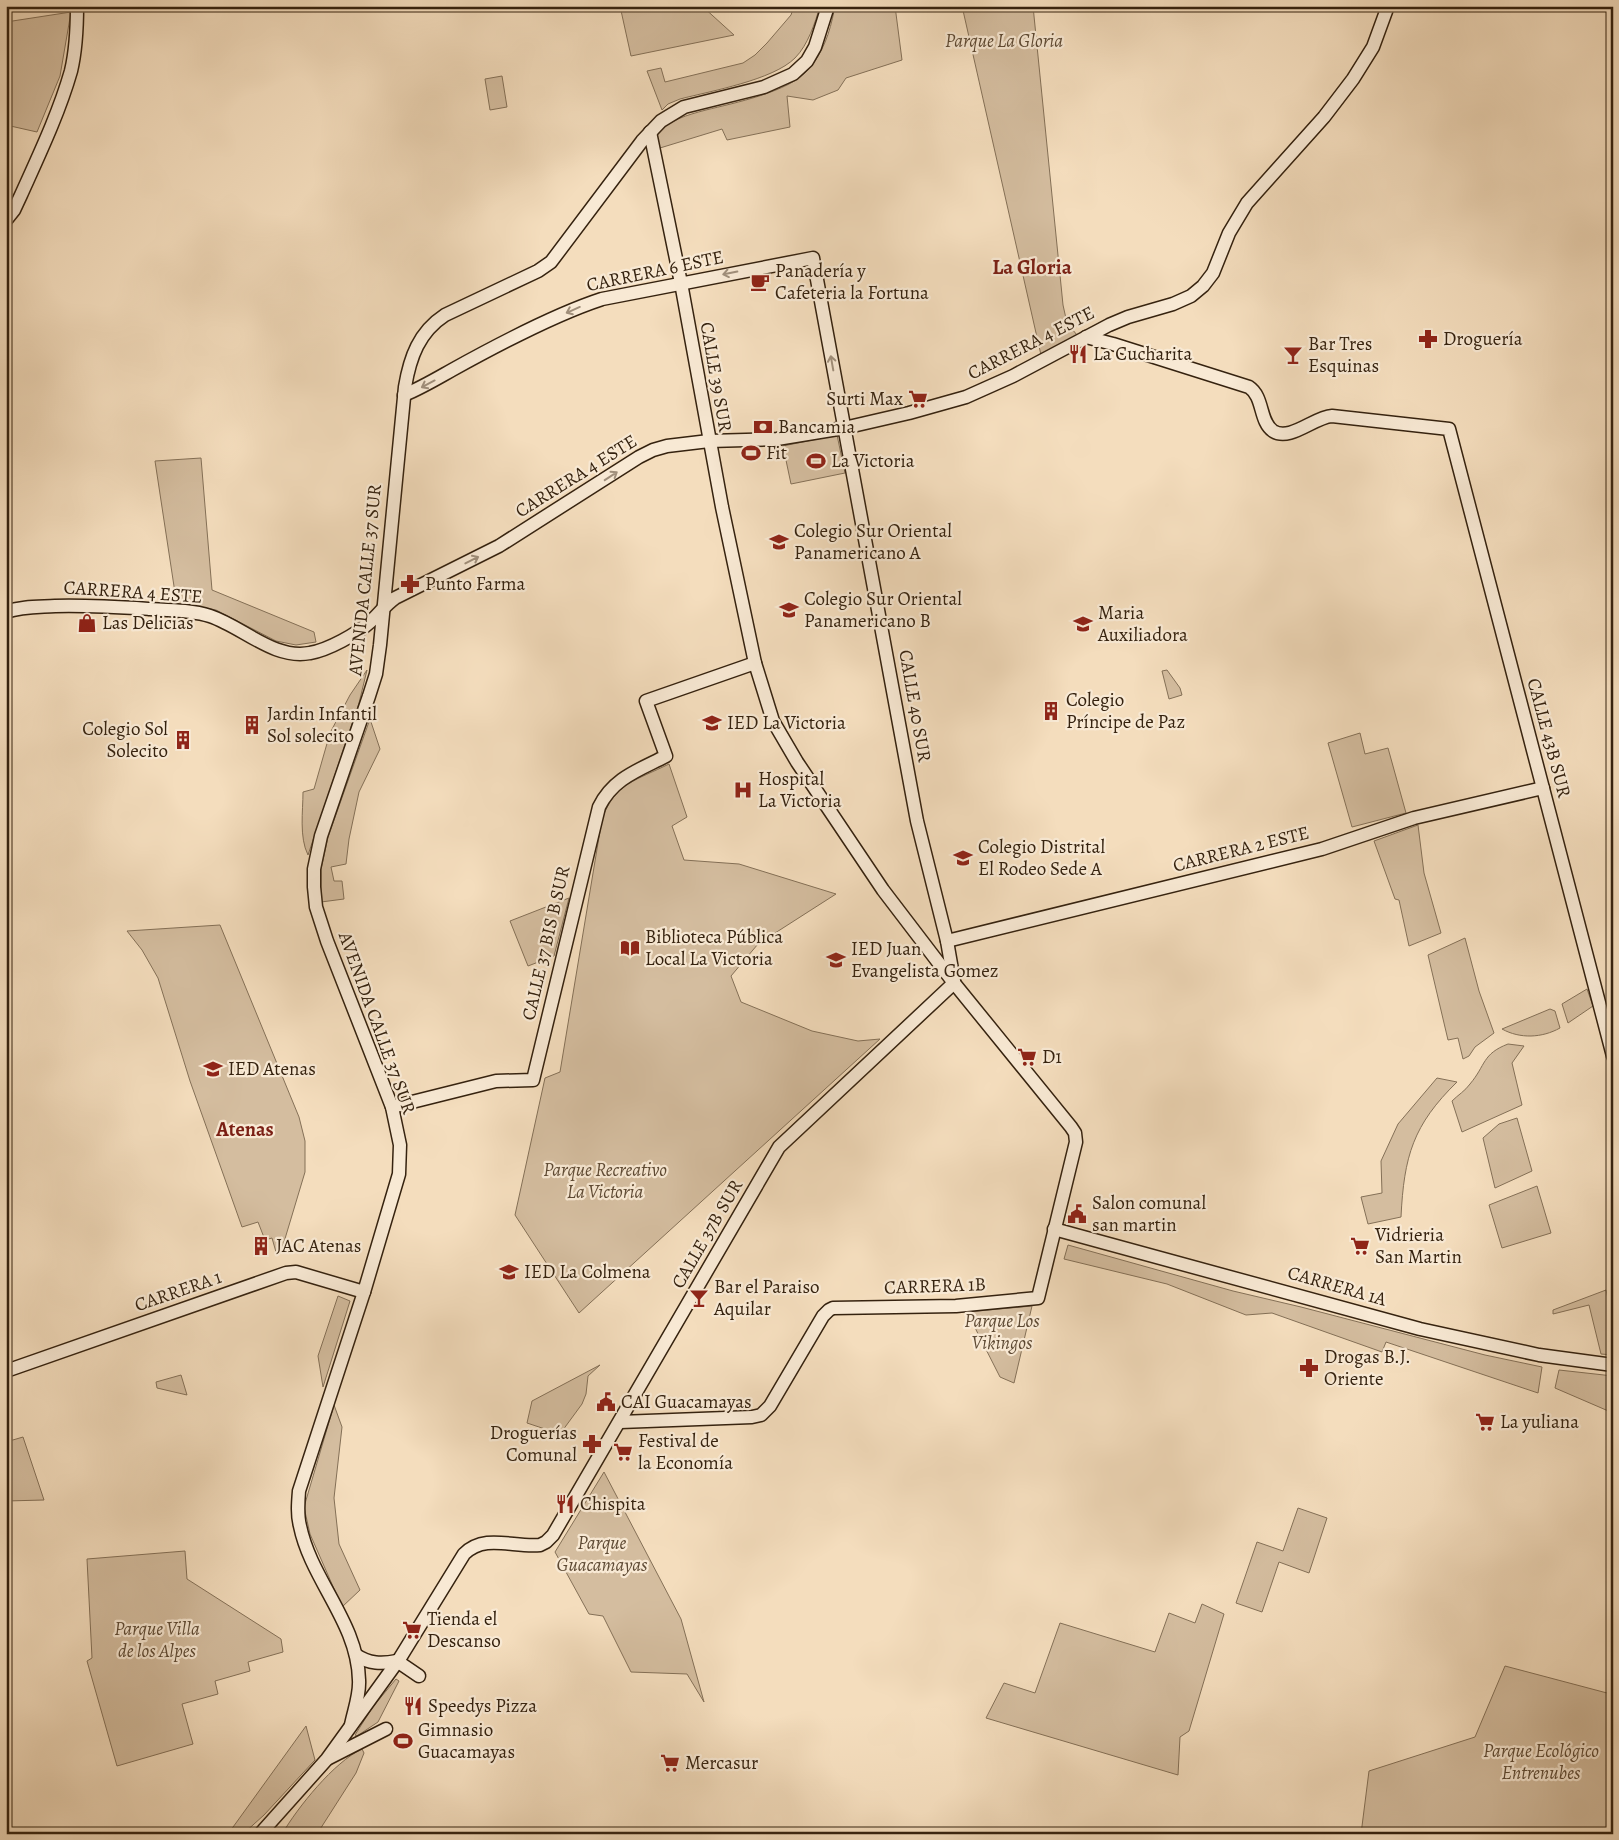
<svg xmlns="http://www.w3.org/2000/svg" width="1619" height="1840" font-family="Alegreya,serif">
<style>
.green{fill:#d4bd9f;stroke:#847057}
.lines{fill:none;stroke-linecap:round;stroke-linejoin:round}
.secondary-casing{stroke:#35220f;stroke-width:15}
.secondary{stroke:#f8e9d4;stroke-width:12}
.oneway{stroke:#a08f7b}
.labels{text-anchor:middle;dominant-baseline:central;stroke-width:4.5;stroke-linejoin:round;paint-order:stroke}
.park-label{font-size:19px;font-style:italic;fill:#5d4933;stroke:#f8e9d4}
.street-label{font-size:19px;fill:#35220f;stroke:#f8e9d4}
.poi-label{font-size:19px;fill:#35220f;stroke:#f8e9d4;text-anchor:start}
.neighbourhood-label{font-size:20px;font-weight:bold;fill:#7a1f14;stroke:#f8e9d4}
.quarter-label{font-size:21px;font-weight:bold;fill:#7a1f14;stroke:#f8e9d4}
</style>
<rect width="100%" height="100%" fill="#f4ddbd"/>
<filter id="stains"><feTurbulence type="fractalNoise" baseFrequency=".004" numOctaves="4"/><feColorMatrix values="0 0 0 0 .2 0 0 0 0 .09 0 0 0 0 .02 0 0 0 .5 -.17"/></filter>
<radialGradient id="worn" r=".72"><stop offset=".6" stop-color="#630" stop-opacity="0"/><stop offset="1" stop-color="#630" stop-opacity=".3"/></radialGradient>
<g class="green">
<polygon points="620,6 702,6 734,35 631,56"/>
<path d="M794,6h26c-5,17 -12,39 -25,52 -22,22 -84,33 -115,41l-12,5 -6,6 -15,-39 14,-3 4,14 78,-19 12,-8 12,-12 24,-28z"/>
<path d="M875,6h20l7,54 -56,18 -8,12 -25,10 -26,-4 3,31 -63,13 -5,-11 -62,19 -5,-13c14,-15 32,-20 51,-25 28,-7 83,-18 102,-40 15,-17 22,-38 26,-59z"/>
<polygon points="962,6 1033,6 1063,305 1067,323 1077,335 1041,355"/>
<polygon points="71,12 60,76 37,132 6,125 6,22"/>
<polygon points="502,76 507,107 490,110 485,79"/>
<polygon points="837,435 845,473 791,484 783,446"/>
<polygon points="201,458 212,590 314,632 316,642 296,645 276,641 216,610 194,606 177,606 155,461"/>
<path d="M367,670l-8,33 -51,152c-9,-18 -5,-44 -5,-63l11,-3 16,-56 20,-38z"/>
<polygon points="1167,670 1180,688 1182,695 1169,699 1162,671"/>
<polygon points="370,719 380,749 359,792 349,839 346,864 331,867 334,881 342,881 344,899 321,902 321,869 328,837"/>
<polygon points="1360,733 1365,754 1388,748 1406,813 1352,827 1328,743"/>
<path d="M669,764l18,53 -15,9 12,34 55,4 97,30 -78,50 -27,32 10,26 71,29 46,10 22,-2 -301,274 -64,-98 30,-137 15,-6 42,-253c13,-36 35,-39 67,-55z"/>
<polygon points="1418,825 1424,873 1441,933 1409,946 1399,900 1395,899 1374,841"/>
<polygon points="569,898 554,956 528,966 510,921"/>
<polygon points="220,925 299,1117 305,1141 305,1172 281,1252 276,1252 272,1238 265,1240 258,1222 242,1227 190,1081 158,978 142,950 127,931"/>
<polygon points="1465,938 1479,991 1494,1033 1475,1047 1469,1056 1463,1059 1458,1038 1448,1040 1428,955"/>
<polygon points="1587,989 1593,1006 1568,1023 1562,1004"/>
<path d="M1550,1009l5,2 5,17c-18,10 -40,11 -58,1z"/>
<path d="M1508,1044l16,2 -12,17 10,42 -60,27 -10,-31c6,-6 13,-10 18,-17 16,-19 12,-30 38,-40z"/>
<path d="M1437,1078l20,4c-44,43 -53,74 -56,135l-33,7 -7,-27 21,-4 -1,-32 17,-37z"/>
<polygon points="1517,1118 1532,1171 1495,1188 1483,1138 1499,1124"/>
<polygon points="1537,1186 1551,1233 1502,1248 1489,1205"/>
<polygon points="1068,1245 1233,1291 1301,1307 1485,1355 1542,1367 1538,1393 1386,1342 1382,1352 1272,1313 1246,1315 1167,1284 1064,1259"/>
<polygon points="1606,1290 1613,1320 1613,1355 1601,1354 1589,1305 1553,1314 1553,1310"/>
<polygon points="338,1296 350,1301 323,1387 318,1356"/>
<polygon points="1032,1306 1014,1383 1000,1377 967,1312"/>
<polygon points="600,1365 588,1376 586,1394 582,1404 560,1434 527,1423 532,1401"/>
<polygon points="1559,1370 1613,1376 1613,1413 1555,1388"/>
<polygon points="181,1375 187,1395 157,1388 156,1382"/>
<polygon points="334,1405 342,1427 334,1498 339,1544 360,1590 342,1607 310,1534 304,1507"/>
<polygon points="23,1437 44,1500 6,1501 6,1442"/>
<polygon points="604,1472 681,1619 704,1702 687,1674 631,1672 603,1616 589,1614 555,1552"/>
<polygon points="1298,1508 1327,1518 1309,1573 1279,1562 1262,1612 1236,1603 1257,1542 1283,1551"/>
<polygon points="185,1551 187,1579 281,1639 283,1652 248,1662 250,1671 215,1681 218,1694 182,1704 193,1744 117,1766 87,1661 92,1658 87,1559"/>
<polygon points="1202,1604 1224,1614 1189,1731 1180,1737 1178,1775 986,1718 1004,1683 1035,1693 1060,1623 1155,1652 1169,1613 1195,1623"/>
<polygon points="1505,1666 1607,1693 1613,1680 1613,1834 1361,1834 1369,1771 1475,1737"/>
<polygon points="396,1679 399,1681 378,1722 357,1736 355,1735 372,1708"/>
<polygon points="306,1726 315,1760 264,1815 243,1834 228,1834"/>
<path d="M362,1749l2,4 -8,20 -39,61h-35c16,-27 52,-72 80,-85z"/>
</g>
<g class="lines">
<g class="secondary-casing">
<g id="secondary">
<path d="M6,220l8,-10 7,-15c18,-40 38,-82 50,-124 5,-21 6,-43 6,-65"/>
<path d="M1086,337l27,7 136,43c15,10 10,34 24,44 17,11 41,-14 59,-15l117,13 164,627"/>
<path d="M404,395c17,-7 32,-16 48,-25 45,-25 101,-55 150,-71l211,-41 104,563 30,120 7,40"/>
<path d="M6,612c16,-6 33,-5 49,-6 32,-1 63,1 95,3 19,1 41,1 60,7 33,11 64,44 100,37 18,-3 47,-19 60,-31 9,-8 15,-17 25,-24l104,-52 140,-89 14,-7 14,-4 42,-5 68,-2 67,-11 65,-15 57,-16 47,-21 96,-51 19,-8 45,-13 18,-8 12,-10 10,-13 16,-40 18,-30 77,-86 29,-38 20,-32 15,-41"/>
<polyline points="947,941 1322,849 1414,818 1543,788"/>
<path d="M392,1107l104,-26 37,-1 66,-273c14,-29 40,-37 67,-51l-20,-55 109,-38"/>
<polyline points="1054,1229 1420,1329 1539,1355 1613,1365"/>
<polyline points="6,1371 286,1273 296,1272 364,1292"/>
<polyline points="620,1422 752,1417 761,1415 770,1406 823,1316 829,1310 833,1308 956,1306 1038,1298 1076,1142 1075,1133 1071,1127 954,983 883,890 797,762 773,721 755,663 722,507 681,283 650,132"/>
<path d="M356,1655c13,9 26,9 41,6l22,15"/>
<path d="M351,1725c3,-15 9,-30 8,-45 -1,-57 -48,-100 -59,-154 -3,-11 -2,-23 -1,-35l65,-199 35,-118 1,-29 -8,-38 -65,-166 -11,-34 -2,-20v-18l7,-33 48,-140 7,-22 4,-29 25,-258c5,-30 14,-55 40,-72l93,-44 13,-9 91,-121 19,-20 23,-14 80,-20 29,-13 14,-13 8,-14 13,-41"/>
<polyline points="329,1758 386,1729"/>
<path d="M260,1834l67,-75 73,-101 64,-104c21,-21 50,-6 76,-9l6,-3 7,-7 226,-388 175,-164"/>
</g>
</g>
<use href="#secondary" class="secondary"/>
</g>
<defs><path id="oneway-shaft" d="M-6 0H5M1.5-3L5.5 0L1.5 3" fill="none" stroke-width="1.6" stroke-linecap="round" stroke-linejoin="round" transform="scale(1.25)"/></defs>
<g class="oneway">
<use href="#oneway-shaft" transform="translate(730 273) rotate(169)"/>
<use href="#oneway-shaft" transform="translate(573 310) rotate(156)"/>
<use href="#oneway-shaft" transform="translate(832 363) rotate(-100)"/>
<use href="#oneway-shaft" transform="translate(428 384) rotate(152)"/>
<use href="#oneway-shaft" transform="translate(611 476) rotate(-33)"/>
<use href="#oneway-shaft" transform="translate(472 560) rotate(-27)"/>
</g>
<defs>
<g id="cafe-bare" transform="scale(1.5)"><path d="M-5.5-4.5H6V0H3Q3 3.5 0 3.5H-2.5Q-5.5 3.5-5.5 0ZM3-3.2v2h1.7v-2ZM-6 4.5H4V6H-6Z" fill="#8f2418" stroke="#f8e9d4" stroke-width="2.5" paint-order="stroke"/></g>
<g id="pharmacy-bare" transform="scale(1.5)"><path d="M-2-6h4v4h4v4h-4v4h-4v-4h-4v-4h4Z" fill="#8f2418" stroke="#f8e9d4" stroke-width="2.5" paint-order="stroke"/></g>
<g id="restaurant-bare" transform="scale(1.5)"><path d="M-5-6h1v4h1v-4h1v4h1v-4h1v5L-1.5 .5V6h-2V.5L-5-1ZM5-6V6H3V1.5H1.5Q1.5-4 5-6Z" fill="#8f2418" stroke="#f8e9d4" stroke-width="2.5" paint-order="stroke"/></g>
<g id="bar-bare" transform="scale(1.5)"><path d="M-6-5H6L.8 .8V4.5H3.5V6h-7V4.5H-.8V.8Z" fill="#8f2418" stroke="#f8e9d4" stroke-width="2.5" paint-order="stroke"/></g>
<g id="supermarket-bare" transform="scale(1.5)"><path d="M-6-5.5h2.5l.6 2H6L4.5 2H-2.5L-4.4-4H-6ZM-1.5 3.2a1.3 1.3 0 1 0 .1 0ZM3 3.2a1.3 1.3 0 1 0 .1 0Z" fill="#8f2418" stroke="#f8e9d4" stroke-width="2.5" paint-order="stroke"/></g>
<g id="bank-bare" transform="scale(1.5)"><path d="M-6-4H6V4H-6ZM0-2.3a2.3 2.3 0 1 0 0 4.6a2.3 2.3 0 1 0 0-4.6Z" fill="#8f2418" stroke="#f8e9d4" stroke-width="2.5" paint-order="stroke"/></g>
<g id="stadium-bare" transform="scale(1.5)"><path d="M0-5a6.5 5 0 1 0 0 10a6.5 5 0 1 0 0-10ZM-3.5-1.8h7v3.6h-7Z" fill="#8f2418" stroke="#f8e9d4" stroke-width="2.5" paint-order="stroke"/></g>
<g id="university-bare" transform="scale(1.5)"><path d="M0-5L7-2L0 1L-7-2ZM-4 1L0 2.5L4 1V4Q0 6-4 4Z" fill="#8f2418" stroke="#f8e9d4" stroke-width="2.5" paint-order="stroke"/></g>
<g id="shop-bare" transform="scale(1.5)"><path d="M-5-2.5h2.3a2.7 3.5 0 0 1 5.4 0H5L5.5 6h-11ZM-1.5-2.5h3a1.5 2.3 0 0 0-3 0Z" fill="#8f2418" stroke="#f8e9d4" stroke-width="2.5" paint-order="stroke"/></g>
<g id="building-bare" transform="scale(1.5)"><path d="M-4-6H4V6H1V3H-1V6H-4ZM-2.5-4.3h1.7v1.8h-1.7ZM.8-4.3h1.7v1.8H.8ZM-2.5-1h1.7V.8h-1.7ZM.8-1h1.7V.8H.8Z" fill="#8f2418" stroke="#f8e9d4" stroke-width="2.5" paint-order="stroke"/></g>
<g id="school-bare" transform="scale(1.5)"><path d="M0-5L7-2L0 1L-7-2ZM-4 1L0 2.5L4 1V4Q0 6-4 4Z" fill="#8f2418" stroke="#f8e9d4" stroke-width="2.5" paint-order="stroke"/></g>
<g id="hospital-bare" transform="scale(1.5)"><path d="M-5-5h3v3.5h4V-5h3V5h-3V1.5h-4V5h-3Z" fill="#8f2418" stroke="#f8e9d4" stroke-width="2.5" paint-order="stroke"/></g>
<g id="library-bare" transform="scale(1.5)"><path d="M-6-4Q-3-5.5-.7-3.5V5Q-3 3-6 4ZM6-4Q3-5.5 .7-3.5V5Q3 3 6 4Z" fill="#8f2418" stroke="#f8e9d4" stroke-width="2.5" paint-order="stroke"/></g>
<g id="civic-bare" transform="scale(1.5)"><path d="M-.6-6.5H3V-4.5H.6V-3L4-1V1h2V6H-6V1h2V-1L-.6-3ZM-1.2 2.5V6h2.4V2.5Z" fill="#8f2418" stroke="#f8e9d4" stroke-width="2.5" paint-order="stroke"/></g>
</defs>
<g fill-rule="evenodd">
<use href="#cafe-bare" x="760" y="282"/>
<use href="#pharmacy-bare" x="1428" y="339"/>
<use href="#restaurant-bare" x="1078" y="354"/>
<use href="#bar-bare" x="1293" y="355"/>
<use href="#supermarket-bare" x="918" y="399"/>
<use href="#bank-bare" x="763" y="427"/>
<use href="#stadium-bare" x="751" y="453"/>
<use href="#stadium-bare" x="816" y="461"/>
<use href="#university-bare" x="779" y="542"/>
<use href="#pharmacy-bare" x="410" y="584"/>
<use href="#university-bare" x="789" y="610"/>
<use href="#shop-bare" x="87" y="623"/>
<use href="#university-bare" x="1083" y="624"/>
<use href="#building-bare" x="1051" y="711"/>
<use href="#school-bare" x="712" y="723"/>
<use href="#building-bare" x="252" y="725"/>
<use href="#building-bare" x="183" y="740"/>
<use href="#hospital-bare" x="743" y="790"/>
<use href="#university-bare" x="963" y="858"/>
<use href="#library-bare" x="630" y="948"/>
<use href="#school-bare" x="836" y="960"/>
<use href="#supermarket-bare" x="1027" y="1057"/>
<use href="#school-bare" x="213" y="1069"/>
<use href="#civic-bare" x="1077" y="1214"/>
<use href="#building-bare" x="261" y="1246"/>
<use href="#supermarket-bare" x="1360" y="1246"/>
<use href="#school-bare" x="509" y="1272"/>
<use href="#bar-bare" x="699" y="1298"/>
<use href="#pharmacy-bare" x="1309" y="1368"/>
<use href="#civic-bare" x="606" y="1402"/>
<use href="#supermarket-bare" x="1485" y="1422"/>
<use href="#pharmacy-bare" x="592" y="1444"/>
<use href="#supermarket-bare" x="623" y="1452"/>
<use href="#restaurant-bare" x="565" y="1504"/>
<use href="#supermarket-bare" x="412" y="1630"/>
<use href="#restaurant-bare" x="413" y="1706"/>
<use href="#stadium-bare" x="403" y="1741"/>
<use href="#supermarket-bare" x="670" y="1763"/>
</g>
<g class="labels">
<g class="park-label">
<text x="1004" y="41">Parque La Gloria</text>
<text x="605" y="1170">Parque Recreativo<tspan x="605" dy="22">La Victoria</tspan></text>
<text x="1002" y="1321">Parque Los<tspan x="1002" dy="22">Vikingos</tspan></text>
<text x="602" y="1543">Parque<tspan x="602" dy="22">Guacamayas</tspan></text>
<text x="157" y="1629">Parque Villa<tspan x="157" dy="22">de los Alpes</tspan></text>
<text x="1541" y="1751">Parque Ecológico<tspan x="1541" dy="22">Entrenubes</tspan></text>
</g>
<g class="street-label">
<text transform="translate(655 271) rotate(-12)">CARRERA 6 ESTE</text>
<text transform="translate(1031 343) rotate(-27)">CARRERA 4 ESTE</text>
<text transform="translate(716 377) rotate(80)">CALLE 39 SUR</text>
<text transform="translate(576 476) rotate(-32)">CARRERA 4 ESTE</text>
<text transform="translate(365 580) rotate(-84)">AVENIDA CALLE 37 SUR</text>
<text transform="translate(133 592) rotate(4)">CARRERA 4 ESTE</text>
<text transform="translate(915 706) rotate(80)">CALLE 40 SUR</text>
<text transform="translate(1549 738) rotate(75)">CALLE 43B SUR</text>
<text transform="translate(1241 849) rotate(-14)">CARRERA 2 ESTE</text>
<text transform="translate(546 943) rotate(-77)">CALLE 37 BIS B SUR</text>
<text transform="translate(377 1023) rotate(70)">AVENIDA CALLE 37 SUR</text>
<text transform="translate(707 1234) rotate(-60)">CALLE 37B SUR</text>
<text transform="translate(935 1286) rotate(-2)">CARRERA 1B</text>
<text transform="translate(1337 1286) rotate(16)">CARRERA 1A</text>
<text transform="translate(178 1291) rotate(-19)">CARRERA 1</text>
</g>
<g class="poi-label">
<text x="775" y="271">Panadería y<tspan x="775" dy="22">Cafeteria la Fortuna</tspan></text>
<text x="1443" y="339">Droguería</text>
<text x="1308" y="344">Bar Tres<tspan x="1308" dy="22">Esquinas</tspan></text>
<text x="1093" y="354">La Cucharita</text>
<text x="903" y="399" text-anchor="end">Surti Max</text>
<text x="778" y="427">Bancamia</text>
<text x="766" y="453">Fit</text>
<text x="831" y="461">La Victoria</text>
<text x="794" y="531">Colegio Sur Oriental<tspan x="794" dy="22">Panamericano A</tspan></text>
<text x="425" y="584">Punto Farma</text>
<text x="804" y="599">Colegio Sur Oriental<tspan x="804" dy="22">Panamericano B</tspan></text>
<text x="1098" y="613">Maria<tspan x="1098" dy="22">Auxiliadora</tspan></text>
<text x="102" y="623">Las Delicias</text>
<text x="1066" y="700">Colegio<tspan x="1066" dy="22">Príncipe de Paz</tspan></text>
<text x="267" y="714">Jardin Infantil<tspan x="267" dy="22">Sol solecito</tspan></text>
<text x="727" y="723">IED La Victoria</text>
<text x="168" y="729" text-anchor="end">Colegio Sol<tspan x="168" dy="22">Solecito</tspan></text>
<text x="758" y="779">Hospital<tspan x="758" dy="22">La Victoria</tspan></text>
<text x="978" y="847">Colegio Distrital<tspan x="978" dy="22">El Rodeo Sede A</tspan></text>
<text x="645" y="937">Biblioteca Pública<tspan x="645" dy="22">Local La Victoria</tspan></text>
<text x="851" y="949">IED Juan<tspan x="851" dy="22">Evangelista Gomez</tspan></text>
<text x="1042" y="1057">D1</text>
<text x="228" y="1069">IED Atenas</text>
<text x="1092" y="1203">Salon comunal<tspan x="1092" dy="22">san martin</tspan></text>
<text x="1375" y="1235">Vidrieria<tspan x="1375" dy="22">San Martin</tspan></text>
<text x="276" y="1246">JAC Atenas</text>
<text x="524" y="1272">IED La Colmena</text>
<text x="714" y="1287">Bar el Paraiso<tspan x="714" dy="22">Aquilar</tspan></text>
<text x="1324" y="1357">Drogas B.J.<tspan x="1324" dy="22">Oriente</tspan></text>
<text x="621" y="1402">CAI Guacamayas</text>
<text x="1500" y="1422">La yuliana</text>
<text x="577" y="1433" text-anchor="end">Droguerías<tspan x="577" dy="22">Comunal</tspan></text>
<text x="638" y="1441">Festival de<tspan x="638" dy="22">la Economía</tspan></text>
<text x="580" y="1504">Chispita</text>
<text x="427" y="1619">Tienda el<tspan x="427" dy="22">Descanso</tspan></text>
<text x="428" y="1706">Speedys Pizza</text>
<text x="418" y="1730">Gimnasio<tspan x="418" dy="22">Guacamayas</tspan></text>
<text x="685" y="1763">Mercasur</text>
</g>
<g class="neighbourhood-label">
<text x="245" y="1129">Atenas</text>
</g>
<g class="quarter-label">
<text x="1032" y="267">La Gloria</text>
</g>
</g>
<rect width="1619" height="1840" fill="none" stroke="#f4ddbd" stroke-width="25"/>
<rect x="8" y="8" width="1604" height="1825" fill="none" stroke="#35220f" stroke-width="2.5"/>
<rect x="12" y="12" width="1594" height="1815" fill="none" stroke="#35220f"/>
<rect width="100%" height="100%" filter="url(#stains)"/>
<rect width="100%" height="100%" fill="url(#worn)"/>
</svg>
